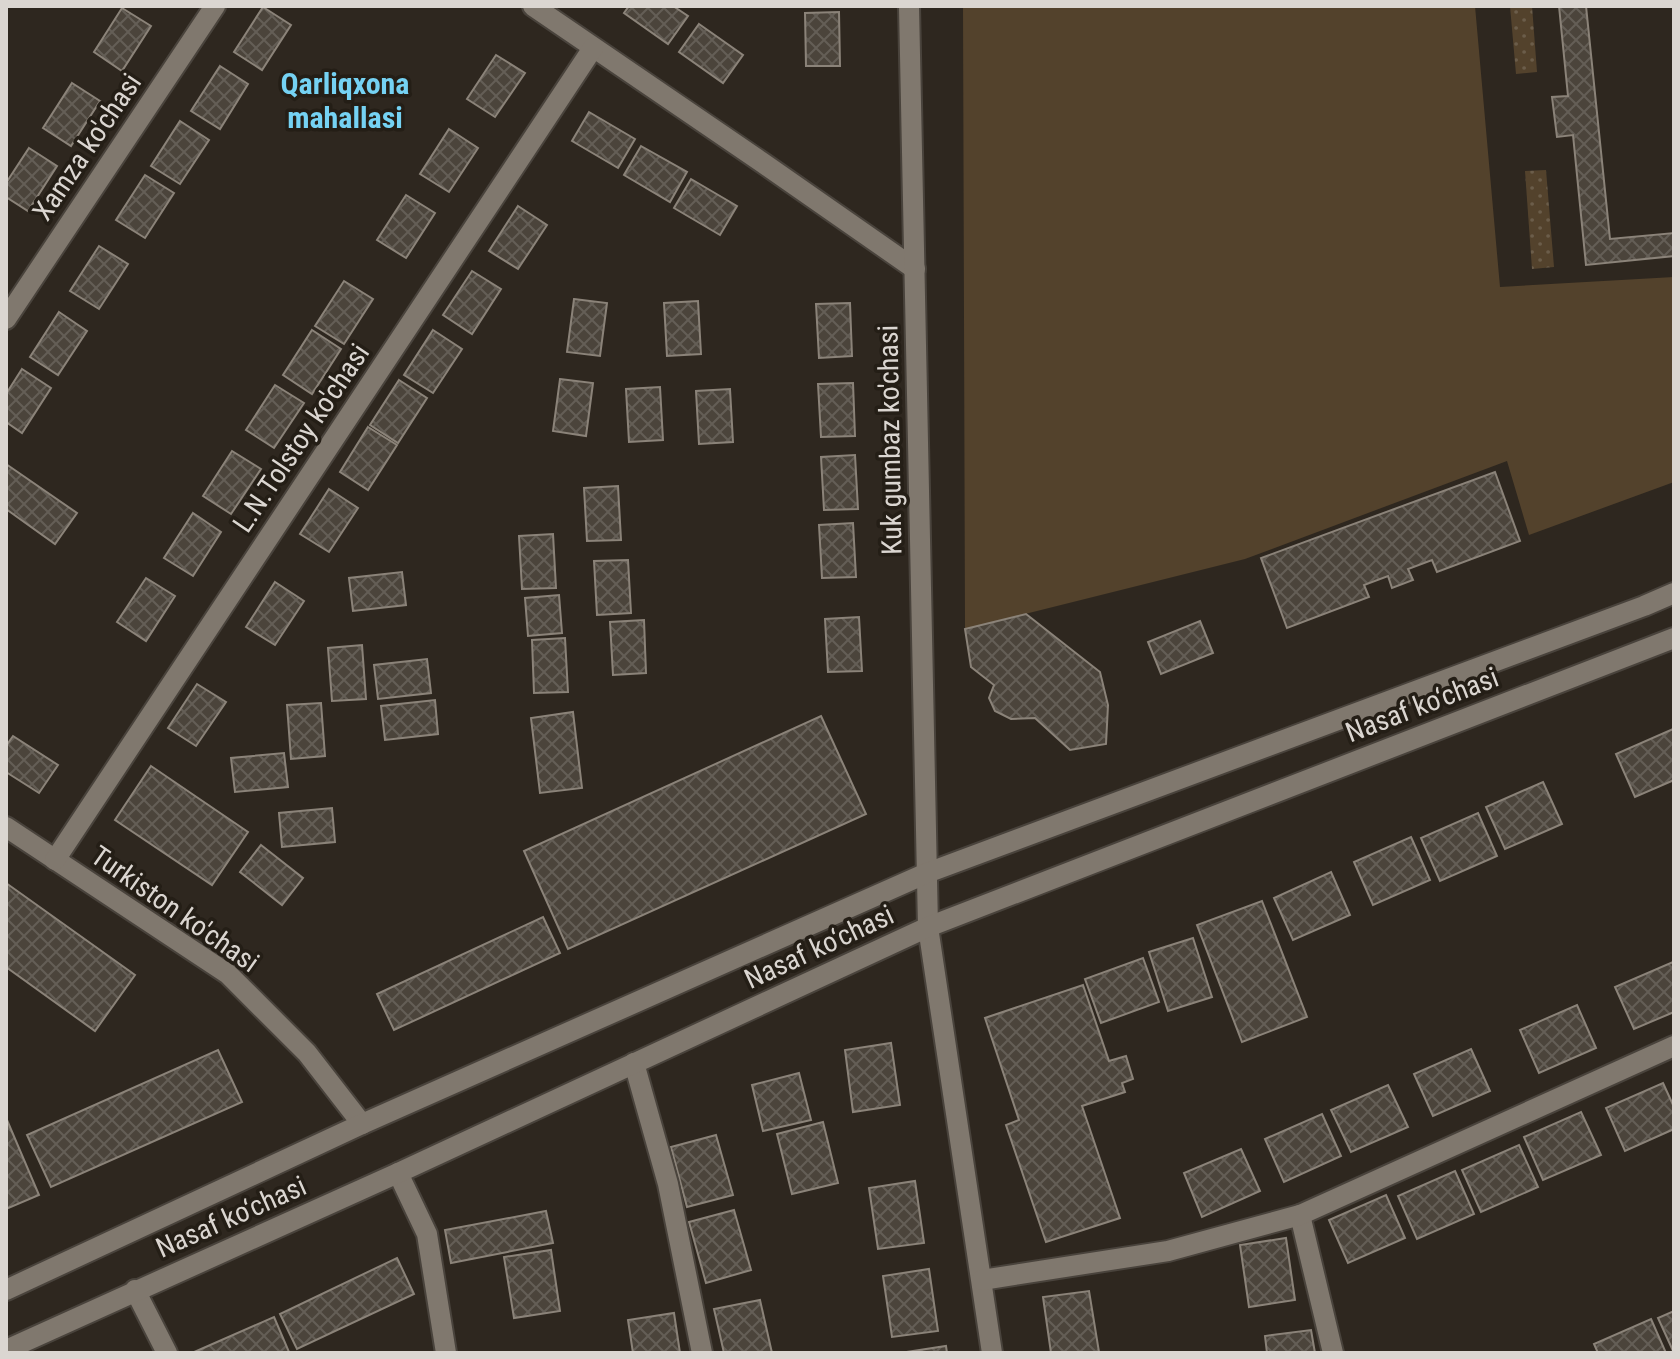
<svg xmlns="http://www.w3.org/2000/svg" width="1680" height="1359" font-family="'Roboto Condensed',sans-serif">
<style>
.grass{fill:url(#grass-dots)}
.green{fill:#53422c}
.building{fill:url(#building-cross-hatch);stroke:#8b8379;stroke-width:2}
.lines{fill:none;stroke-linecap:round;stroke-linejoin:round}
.street-casing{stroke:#49433c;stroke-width:24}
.secondary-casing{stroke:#49433c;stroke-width:24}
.street{stroke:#80786e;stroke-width:20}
.secondary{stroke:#80786e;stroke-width:20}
.labels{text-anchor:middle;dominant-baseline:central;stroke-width:7;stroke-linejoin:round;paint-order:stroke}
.street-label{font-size:28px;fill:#dbd6d1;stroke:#241e16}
.neighbourhood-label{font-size:30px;font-weight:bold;fill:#75d2f3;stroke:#241e16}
</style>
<defs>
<pattern id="grass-dots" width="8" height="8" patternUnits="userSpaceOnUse" patternTransform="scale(2)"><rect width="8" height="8" fill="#53422c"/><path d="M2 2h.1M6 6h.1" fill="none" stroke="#6b5d4a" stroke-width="1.8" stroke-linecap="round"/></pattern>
<pattern id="building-cross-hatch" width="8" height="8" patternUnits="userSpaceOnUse" patternTransform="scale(2)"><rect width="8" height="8" fill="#4b443b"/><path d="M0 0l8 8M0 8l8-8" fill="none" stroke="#645e56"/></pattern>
</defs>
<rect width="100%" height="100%" fill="#2e271f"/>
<g class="grass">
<polygon points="1510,6 1532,6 1537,72 1516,74"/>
<polygon points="1546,170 1554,267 1532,269 1525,171"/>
</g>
<polygon class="green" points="963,6 1475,6 1500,287 1674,277 1674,482 1529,535 1507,461 1245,559 965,629"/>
<g class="building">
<polygon points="629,6 673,6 688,16 668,44 624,13"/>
<polygon points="1559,6 1586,6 1610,239 1674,233 1674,256 1586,265 1573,135 1557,137 1552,97 1568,96"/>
<polygon points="263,7 291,25 262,70 234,52"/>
<polygon points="122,8 151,26 122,71 94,52"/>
<polygon points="839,12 840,66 806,66 805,13"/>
<polygon points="699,24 743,55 723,83 679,52"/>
<polygon points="496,55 525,73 495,117 467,99"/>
<polygon points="220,66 248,84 220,129 191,111"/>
<polygon points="72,83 100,101 71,146 43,128"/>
<polygon points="589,112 635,139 618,168 572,141"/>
<polygon points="180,121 209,140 180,184 151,166"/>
<polygon points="449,129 478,148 449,192 420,174"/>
<polygon points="641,146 687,172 670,202 624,175"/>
<polygon points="29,148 57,166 28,211 6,197 6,183"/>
<polygon points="145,175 174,193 145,238 116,220"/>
<polygon points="691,179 737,206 720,235 674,208"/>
<polygon points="406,195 435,213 406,258 377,240"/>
<polygon points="518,206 547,225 518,269 489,251"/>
<polygon points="99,246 128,264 99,309 70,291"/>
<polygon points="472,271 501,289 472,334 443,315"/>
<polygon points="344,281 373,299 344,344 315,326"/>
<polygon points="574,299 607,303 600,356 567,352"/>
<polygon points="698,301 701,354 667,356 664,303"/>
<polygon points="850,303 852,356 819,358 816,304"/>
<polygon points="59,312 87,331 58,375 30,357"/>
<polygon points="312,330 341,349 312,394 283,375"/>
<polygon points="433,330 462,349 433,393 404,375"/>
<polygon points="22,369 51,388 22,433 6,422 6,394"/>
<polygon points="560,379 593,383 586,436 553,431"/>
<polygon points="399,380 427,398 398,443 370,425"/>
<polygon points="853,383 855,436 821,437 818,384"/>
<polygon points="275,385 304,403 274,448 246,430"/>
<polygon points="660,387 663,440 629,442 626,389"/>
<polygon points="730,389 733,442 699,444 696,391"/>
<polygon points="368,427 397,445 368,490 340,472"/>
<polygon points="232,451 261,469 231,514 203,496"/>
<polygon points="855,455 858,509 824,510 821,457"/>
<polygon points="6,464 77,513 55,544 6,509"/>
<polygon points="1495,472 1520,541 1437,572 1432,560 1408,569 1413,580 1392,588 1388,576 1364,585 1369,597 1287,628 1261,558"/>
<polygon points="618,486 621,540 587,541 584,488"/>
<polygon points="329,489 358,508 329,552 300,534"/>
<polygon points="193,513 221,532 193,576 164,558"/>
<polygon points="853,523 856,577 822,578 819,525"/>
<polygon points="553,534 556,588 522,589 519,536"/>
<polygon points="628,560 631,613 597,615 594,561"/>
<polygon points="402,572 406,605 353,611 349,578"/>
<polygon points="146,578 175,596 146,641 117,622"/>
<polygon points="275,582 304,601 275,645 246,627"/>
<polygon points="559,595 562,633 528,636 525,598"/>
<polygon points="1026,614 1100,672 1108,705 1106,744 1070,750 1035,718 1011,719 995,711 989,698 994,685 971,667 965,629"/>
<polygon points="859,617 862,671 828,672 825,619"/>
<polygon points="644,620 646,673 613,675 610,622"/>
<polygon points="1200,621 1213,653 1161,674 1148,642"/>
<polygon points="565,638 568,692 534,693 532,640"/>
<polygon points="362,645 366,699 332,701 328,648"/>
<polygon points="427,659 431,693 378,699 374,665"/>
<polygon points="197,684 226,702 196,746 168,728"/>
<polygon points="435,700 438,734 385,740 381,706"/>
<polygon points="321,703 325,756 291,759 287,705"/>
<polygon points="573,712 582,788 540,793 531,718"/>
<polygon points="821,716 866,814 568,949 524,851"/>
<polygon points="1673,729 1674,780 1635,797 1616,754"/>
<polygon points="13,736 58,765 39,793 6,772 6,746"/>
<polygon points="284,753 288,787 235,792 231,758"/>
<polygon points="151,766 248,832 212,885 115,820"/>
<polygon points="1543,782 1562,824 1505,849 1486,807"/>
<polygon points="332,808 335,842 282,847 279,813"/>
<polygon points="1478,813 1497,856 1440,881 1421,838"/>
<polygon points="1411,837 1430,880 1373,905 1354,862"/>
<polygon points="261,845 303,878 282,905 240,872"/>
<polygon points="1331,872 1350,915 1293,940 1274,898"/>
<polygon points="6,883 135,975 95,1031 6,967"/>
<polygon points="1262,901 1307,1017 1242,1042 1197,925"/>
<polygon points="543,917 560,953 394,1030 377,994"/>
<polygon points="1193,938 1212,997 1168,1011 1149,952"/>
<polygon points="1143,958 1159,1002 1101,1023 1085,979"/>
<polygon points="1673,962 1674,1012 1634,1029 1615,987"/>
<polygon points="1083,985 1109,1061 1126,1056 1133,1079 1122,1083 1125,1092 1082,1106 1120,1218 1046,1242 1006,1125 1019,1120 985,1018"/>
<polygon points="1577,1005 1596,1048 1539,1073 1520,1030"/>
<polygon points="891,1043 900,1105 853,1112 845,1050"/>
<polygon points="1471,1049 1490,1091 1433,1116 1414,1074"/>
<polygon points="218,1050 242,1102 51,1187 27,1135"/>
<polygon points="799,1073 811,1120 763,1131 752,1085"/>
<polygon points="1663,1083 1674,1107 1674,1129 1625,1151 1606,1108"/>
<polygon points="1388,1085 1408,1127 1351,1152 1331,1110"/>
<polygon points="1581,1112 1601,1155 1543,1180 1524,1137"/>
<polygon points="1322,1114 1341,1156 1284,1182 1265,1139"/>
<polygon points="7,1120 39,1195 6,1209 6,1121"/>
<polygon points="823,1122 838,1183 792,1194 777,1134"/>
<polygon points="716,1135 733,1195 687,1207 671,1147"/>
<polygon points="1519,1145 1538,1187 1481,1212 1462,1170"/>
<polygon points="1241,1149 1260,1191 1202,1217 1184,1173"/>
<polygon points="1455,1171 1474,1214 1417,1239 1398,1196"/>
<polygon points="915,1181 924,1243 878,1249 869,1188"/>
<polygon points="1386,1195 1405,1238 1348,1263 1329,1220"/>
<polygon points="734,1210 751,1270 706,1283 689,1222"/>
<polygon points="546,1211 553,1243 451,1263 445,1230"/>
<polygon points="1286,1238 1295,1300 1249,1307 1240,1245"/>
<polygon points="551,1250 560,1311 514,1318 504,1257"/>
<polygon points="397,1258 414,1294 297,1349 280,1314"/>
<polygon points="929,1269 938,1331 892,1337 883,1276"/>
<polygon points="1089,1291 1099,1352 1051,1353 1043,1297"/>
<polygon points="760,1300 772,1353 724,1353 714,1309"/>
<polygon points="1674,1311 1674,1353 1658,1318"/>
<polygon points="674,1313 680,1353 633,1353 628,1320"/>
<polygon points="274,1317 289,1352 192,1353"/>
<polygon points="1651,1319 1666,1353 1598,1353 1594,1344"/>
<polygon points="1311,1330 1315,1353 1267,1353 1265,1336"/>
<polygon points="946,1346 947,1353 900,1353"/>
</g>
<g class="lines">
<g class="street-casing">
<g id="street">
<polyline points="533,6 763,163 915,269"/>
<polyline points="909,6 928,927 992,1353"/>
<polyline points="6,319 215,6"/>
<polyline points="6,827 228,974 307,1053 362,1124"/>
<polyline points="55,860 593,48"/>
<polyline points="634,1063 668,1184 702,1353"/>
<polyline points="398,1173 427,1234 446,1353"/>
<polyline points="1300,1215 1333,1353"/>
<polyline points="982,1280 1168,1251 1300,1215 1674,1046"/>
<polyline points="135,1290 167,1353"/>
</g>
</g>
<g class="secondary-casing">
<g id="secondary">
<polyline points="6,1290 362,1124 927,873 1644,606 1674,593"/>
<polyline points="6,1350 398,1173 928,927 1674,638"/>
</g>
</g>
<use href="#street" class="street"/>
<use href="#secondary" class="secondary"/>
</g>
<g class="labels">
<g class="street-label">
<text transform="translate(87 147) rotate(-56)">Xamza ko'chasi</text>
<text transform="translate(301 438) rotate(-56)">L.N.Tolstoy ko'chasi</text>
<text transform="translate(890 440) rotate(-91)">Kuk gumbaz ko'chasi</text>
<text transform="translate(1422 705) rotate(-21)">Nasaf ko‘chasi</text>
<text transform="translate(175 909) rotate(35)">Turkiston ko'chasi</text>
<text transform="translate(819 947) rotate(-25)">Nasaf ko‘chasi</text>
<text transform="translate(231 1217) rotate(-24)">Nasaf ko‘chasi</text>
</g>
<g class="neighbourhood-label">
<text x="345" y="83">Qarliqxona<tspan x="345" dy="34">mahallasi</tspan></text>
</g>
</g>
<rect width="1680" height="1359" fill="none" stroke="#dbd6d1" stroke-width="16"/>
</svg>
